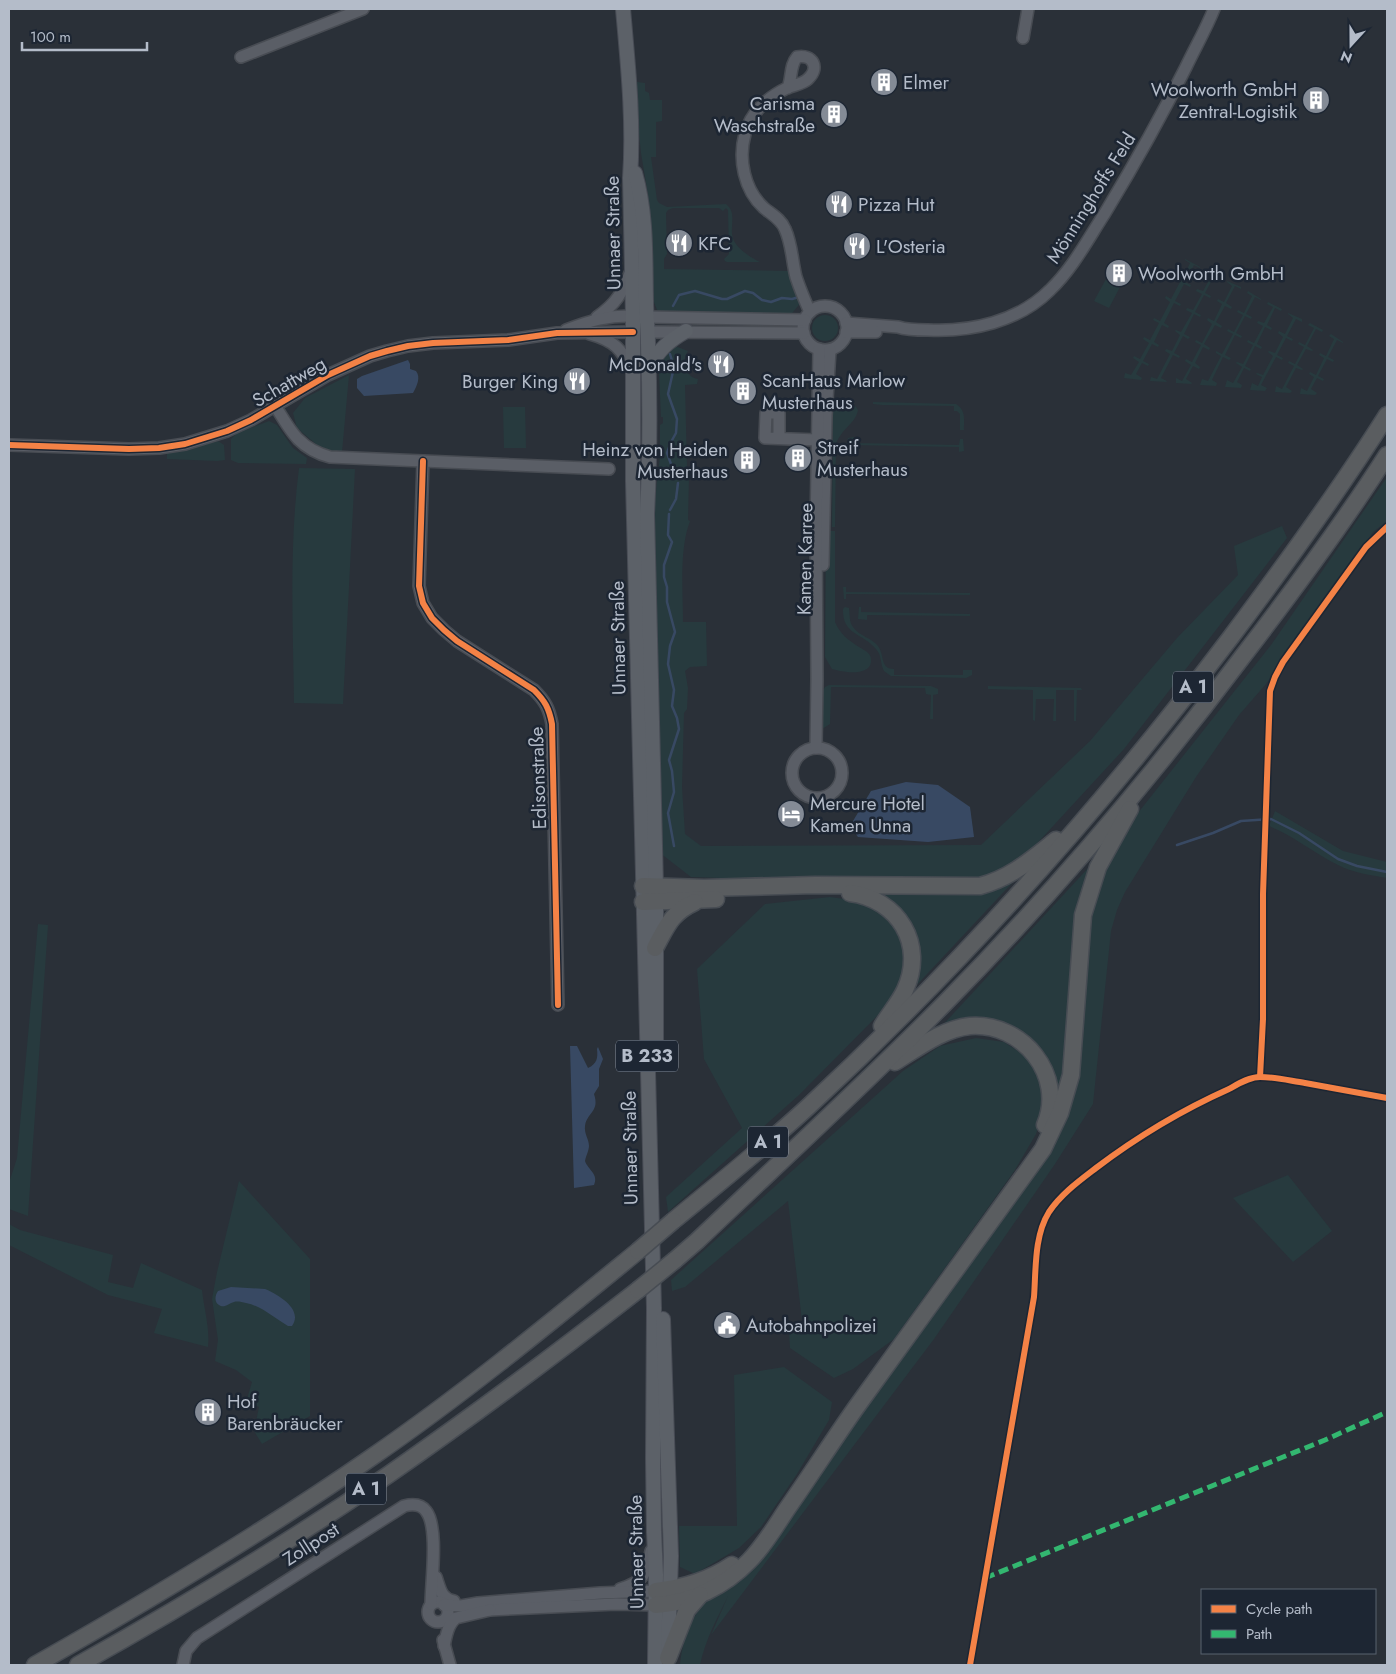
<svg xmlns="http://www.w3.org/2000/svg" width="1396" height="1674" font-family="Jost,sans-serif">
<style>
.green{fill:#273a3e}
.water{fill:#384963}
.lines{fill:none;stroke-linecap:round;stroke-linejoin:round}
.stream{stroke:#384963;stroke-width:2.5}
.minor-casing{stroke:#484c53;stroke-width:14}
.major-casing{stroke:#484c55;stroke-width:16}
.highway-casing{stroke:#474c53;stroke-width:19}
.minor{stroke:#5a5e66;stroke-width:11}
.major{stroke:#5c6168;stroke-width:14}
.highway{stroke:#5a5d60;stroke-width:16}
.highway-bridge-casing{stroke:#474c53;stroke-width:19;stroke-linecap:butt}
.highway-bridge{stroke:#5a5d60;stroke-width:16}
.quiet{stroke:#33b770;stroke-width:5;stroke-dasharray:10 5;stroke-linecap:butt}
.cycleway-casing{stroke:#1d2633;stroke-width:9}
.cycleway{stroke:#f48246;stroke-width:6}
.labels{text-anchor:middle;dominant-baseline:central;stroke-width:5;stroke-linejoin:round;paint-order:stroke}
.shield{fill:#1d2633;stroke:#878f9c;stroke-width:1}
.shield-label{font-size:18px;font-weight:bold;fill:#b4bcc9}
.poi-label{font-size:19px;fill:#b4bcc9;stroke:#1d2633;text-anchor:start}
.street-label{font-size:19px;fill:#b4bcc9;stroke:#1d2633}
</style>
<rect width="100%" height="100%" fill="#2a3038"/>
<g class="green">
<path d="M637,82l8,1v8l4,2 1,7h12v21l-6,1v35h-5l6,43 2,3 8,4 59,-3c10,8 5,19 6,30 1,13 18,23 28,28h-33l-2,-1 -1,-2 5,-5 -1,-44 -2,-2 -3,3 -4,-3h-46l-5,2 -2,3 1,41 -3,5v10l125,2 13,30 -13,16 -131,-5 -5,-12 -2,-8 -3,-97 -7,-42 -3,-29z"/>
<polygon points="1185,259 1200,267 1200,268 1194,265 1185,282 1191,285 1190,287 1184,284 1175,301 1181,304 1180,306 1174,303 1164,323 1169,326 1168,328 1162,325 1154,342 1159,345 1158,347 1152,344 1143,361 1149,364 1148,366 1142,363 1136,374 1142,378 1141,380 1124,378 1125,373 1131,375 1139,362 1133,358 1134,356 1140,359 1149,343 1143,339 1144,337 1150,340 1159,323 1153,320 1154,318 1160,321 1170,302 1165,298 1166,296 1171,299 1180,282 1175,279 1176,277 1182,280 1190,263 1185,260"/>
<polygon points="1207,270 1220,276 1220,279 1214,276 1205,293 1211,296 1210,298 1204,295 1195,312 1201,315 1200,317 1194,314 1184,334 1190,337 1188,339 1183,336 1174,353 1180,356 1179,358 1173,355 1161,378 1167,381 1166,382 1150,381 1151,377 1157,379 1170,354 1165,351 1166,349 1172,351 1180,335 1175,331 1176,330 1181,332 1192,313 1186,310 1187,308 1193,310 1202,294 1196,291 1197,289 1203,291 1212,275 1206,272"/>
<polygon points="1106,279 1120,287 1109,308 1094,301"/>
<polygon points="1227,281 1241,287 1241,289 1235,286 1226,303 1232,307 1231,309 1225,306 1216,322 1222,326 1221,328 1215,325 1204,344 1210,348 1209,350 1203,347 1195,363 1200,367 1199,369 1193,366 1186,379 1192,383 1191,384 1176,383 1176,378 1182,381 1191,365 1185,361 1186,359 1192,362 1201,345 1195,342 1196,340 1202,343 1212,324 1207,320 1208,318 1214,321 1222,304 1217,301 1218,299 1224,302 1232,286 1227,282"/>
<polygon points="1248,291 1261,299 1261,300 1255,297 1246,314 1252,317 1251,319 1245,316 1236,333 1242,336 1241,338 1235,335 1225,355 1231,358 1229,360 1223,357 1212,380 1217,383 1216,386 1200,385 1202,379 1208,381 1221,356 1216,353 1216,351 1222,354 1233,334 1227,331 1228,329 1234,332 1243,315 1237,312 1238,310 1244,313 1252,296 1247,293"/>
<polygon points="1268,302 1282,309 1281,311 1275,308 1267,325 1272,328 1271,330 1265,327 1257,344 1262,347 1261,349 1255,346 1245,366 1251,369 1250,371 1244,368 1237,382 1242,385 1241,388 1225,387 1227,380 1233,383 1242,367 1236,363 1237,362 1243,364 1253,345 1247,342 1248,340 1254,343 1263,326 1257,323 1258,321 1264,323 1273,307 1267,304"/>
<polygon points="1288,313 1302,319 1302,322 1296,319 1287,336 1293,339 1292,341 1286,338 1277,355 1283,358 1282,360 1276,357 1261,385 1267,388 1265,391 1250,390 1252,383 1258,386 1262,377 1256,374 1257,373 1263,375 1273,356 1268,352 1269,351 1275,353 1283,337 1278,333 1279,331 1285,334 1293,318 1288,314"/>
<circle cx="825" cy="328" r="13"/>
<polygon points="1310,323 1323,330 1322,332 1316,329 1307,346 1313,350 1312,351 1306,349 1297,365 1303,369 1302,370 1296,368 1286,387 1292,391 1290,393 1275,392 1276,386 1282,389 1294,366 1288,363 1289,361 1295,364 1304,347 1298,344 1299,342 1305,345 1314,328 1308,325"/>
<polygon points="1331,334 1343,342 1343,343 1337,340 1328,357 1334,360 1333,362 1327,359 1318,376 1324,379 1323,381 1317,378 1311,389 1317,393 1315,395 1300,394 1301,388 1307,391 1314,377 1309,374 1310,372 1316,375 1324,358 1319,355 1320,353 1326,356 1334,339 1329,336"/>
<path d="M675,346l13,5c-7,11 -3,26 10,28l-1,5 -12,1 2,83 6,1v6h8v2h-12l-1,43 2,1c-11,29 -7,70 -7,101h23l1,44 -17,1 -5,4 3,17 -1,21 -3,4 -2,74 3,47 16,12 280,-1 109,-104 87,-103 61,-63 -4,-29 48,-20 5,12 -163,211 -105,114 -36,14 -63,4 -145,-1 -84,-3 -31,-24 -7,-336 7,-61v-31l3,-2v-6h-2l-2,-44 2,-9 4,-9z"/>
<polygon points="349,375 342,452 331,451 317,445 297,428 293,413 305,398"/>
<path d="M836,402c10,0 17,-1 22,8 -2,13 -17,19 -22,34l-1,83h-3l1,-114 -5,-1 3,-8z"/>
<path d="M873,402l83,2c10,6 8,16 8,26h-4v-16l-3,-3h-3v-5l-72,-1 -9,-1z"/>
<polygon points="503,407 525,407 526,448 504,448"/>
<polygon points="269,421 277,425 293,448 307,458 306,464 238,463 231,460 231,439 237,433"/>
<polygon points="854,437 854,443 959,445 960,439 963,439 964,451 959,452 959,447 850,445 847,445 847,451 845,450 848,438"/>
<polygon points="218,441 224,445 225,460 217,461 167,459 167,452 180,451"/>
<path d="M299,468l56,1 -12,235 -49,-1c-1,-78 -5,-157 5,-235z"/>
<path d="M1387,477v44l-14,11 -107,152 -27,31 -43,62 -71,115 -8,18 -6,21 -18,173 -38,60 -121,175 -223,296 17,-39c-11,23 -23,44 -28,69h-20c3,-31 13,-56 39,-74 5,-4 10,-4 15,-6 3,-2 6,-6 9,-8l327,-474 20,-187 13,-45 23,-43 145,-183z"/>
<path d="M826,531h9v91c5,12 13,18 24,25 3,2 8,4 10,7 2,2 2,5 2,8 -2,15 -29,10 -39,7l-7,-12z"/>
<polygon points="843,587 846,587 846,592 970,593 970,595 846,594 846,599 844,599"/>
<path d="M845,607l4,1c1,7 0,14 4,19 6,9 19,11 25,19 7,10 2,23 16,23v6h69v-5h9v5l-6,3 -75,-2 -7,-5c-4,-7 -2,-16 -8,-22 -13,-16 -34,-14 -33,-40z"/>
<polygon points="859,607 861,607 861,612 970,614 970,616 867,615 867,620 858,619"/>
<polygon points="829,685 931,686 938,689 938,694 933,695 933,719 930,719 931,695 926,694 925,688 831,687 830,724 822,729 822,692 825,687"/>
<polygon points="988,686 1081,688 1082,690 1077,690 1076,721 1074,721 1074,690 1056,690 1056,721 1053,721 1054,699 1036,699 1035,721 1033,720 1033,690 988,689"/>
<path d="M1275,811l68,40 44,11v16c-16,-3 -34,-5 -49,-13 -24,-12 -44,-29 -69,-39z"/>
<polygon points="1091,865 1065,1070 1060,1096 1008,1030 940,1028"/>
<polygon points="1010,879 1013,882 913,989 917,951 873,892"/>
<polygon points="830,897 866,902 892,920 907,947 904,978 886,1007 799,1095 668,1212 666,1197 742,1128 704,1059 697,969 765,904"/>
<polygon points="38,924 48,925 28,1216 9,1209 9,1183 17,1158"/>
<polygon points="976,1038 1004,1042 1024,1055 1041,1079 1045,1105 1036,1134 1015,1170 894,1339 853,1369 834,1378 790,1348 789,1333 803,1329 788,1201 685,1287 672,1291 671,1280 903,1071 940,1046"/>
<polygon points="1288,1175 1332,1231 1293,1262 1233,1198"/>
<polygon points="239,1181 310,1259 310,1416 262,1444 254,1431 259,1407 246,1402 252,1382 236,1370 215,1361 218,1340 212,1299 217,1272"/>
<path d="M9,1224l11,6 93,25 -5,27 25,6 8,-25 61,27c2,19 8,38 6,57l-54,-14 8,-24 -54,-14 -99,-50z"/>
<polygon points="784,1367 832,1402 829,1420 797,1474 761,1527 739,1548 695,1574 680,1567 679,1526 737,1526 734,1375"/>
</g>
<g class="water">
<path d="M408,360l2,4v5l6,2c5,6 1,15 -3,22l-49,3 -7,-8v-9l5,-3z"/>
<polygon points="906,782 938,785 970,807 974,837 928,842 858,837 850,826 871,791"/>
<path d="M570,1046h7l11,22c9,-4 10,-10 9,-19l1,-2 5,12 -4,10v17l-5,8c6,18 -7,18 -9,32 -1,8 4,13 4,20 0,4 -3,10 -4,15 3,9 14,13 9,24l-20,3z"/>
<path d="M231,1287l34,2c12,5 39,20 27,37h-4c-14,-8 -26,-20 -42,-23 -4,-1 -9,-2 -12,-1 -5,1 -10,7 -15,3 -5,-3 -4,-10 -1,-14z"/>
</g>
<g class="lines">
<g class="stream">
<polyline points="673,306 679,295 695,291 722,299 727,299 745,291 753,293 762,300 771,302 782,298 792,299 799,297"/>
<polyline points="670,354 674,367 668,394 677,419 676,433 671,442 667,453 675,475"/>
<polyline points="670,510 676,499 678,483"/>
<polyline points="669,514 668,535 672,542 664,565 664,577 667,587 667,602 675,632 670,646 668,664 674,690 672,706 677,718 679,729 669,760 672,771 674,792 668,813 674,846"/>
<polyline points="1177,845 1213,833 1241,821 1271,819 1299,833 1338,859 1357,866 1387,872"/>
</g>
<g class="minor-casing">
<g id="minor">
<polyline points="1023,38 1028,9"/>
<polyline points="241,57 363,9"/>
<path d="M788,88c4,-11 2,-23 9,-31 16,-3 23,11 11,22 -5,5 -14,6 -21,9 -19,9 -37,25 -42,46 -7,25 -1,56 19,74 7,6 17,11 21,21 7,15 7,32 11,48 4,12 9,24 14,35"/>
<circle cx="825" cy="328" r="22"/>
<path d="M597,317c20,-14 25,-24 34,-46"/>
<polyline points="647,317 805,320"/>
<path d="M846,323l52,4c9,3 19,3 30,3 43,2 90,-8 122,-40 23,-22 38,-51 55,-77 29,-48 56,-96 81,-146 9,-19 20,-38 28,-58"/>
<path d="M566,330c23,-9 43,-15 67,-14"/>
<polyline points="648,332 804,333"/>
<polyline points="846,332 876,332"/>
<path d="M590,334c25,7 31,15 43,37"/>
<path d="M276,407c15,25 24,42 54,50l279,12"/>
<polyline points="779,438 779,413 766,413 765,438 817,440 822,439"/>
<polyline points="9,445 129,449 159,448 185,444 227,431 251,420 328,375 370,356 387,351 408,346 433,343 508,340 557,333 633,332"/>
<path d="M423,461l-4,125 4,17 9,15 12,12 13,11 77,49c11,11 15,18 18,34l6,281"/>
<polyline points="823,565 826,416 830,350"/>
<circle cx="817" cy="773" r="25"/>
<polyline points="816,748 817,679 816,529 819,349"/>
<path d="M436,1577c4,11 5,22 18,24"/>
<path d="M620,1589c23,-7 27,-15 31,-38"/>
<circle cx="438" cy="1612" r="10"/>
<polyline points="444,1605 461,1606 478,1603 600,1593 656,1591"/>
<polyline points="489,1610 616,1604 656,1605"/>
<polyline points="443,1640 450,1665"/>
<path d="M444,1646c2,-10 4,-22 12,-28l34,-8"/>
<path d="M183,1665l3,-14 11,-13 207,-132c8,-2 17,-2 22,5 13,16 5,72 5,93"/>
</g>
</g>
<g class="major-casing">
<g id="major">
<path d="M623,9c5,56 11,113 7,169l3,138v165l21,827 -1,150 1,74 2,43 -1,90"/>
<path d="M635,173c12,42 10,85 11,128 0,14 2,28 2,42 2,57 2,114 -1,171l9,373v165"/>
<path d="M649,367c11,-18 18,-25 37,-36"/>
<polyline points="663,1319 671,1556 668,1652"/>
</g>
</g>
<g class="highway-casing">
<g id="highway">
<path d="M643,886l61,2 111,-3 165,1c31,-8 52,-27 76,-46"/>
<path d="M850,893c48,6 76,51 55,97 -6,13 -16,24 -23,36"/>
<polyline points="643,902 716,899"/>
<path d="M655,948c12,-22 16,-35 40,-46"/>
<path d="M895,1062c23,-14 47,-33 75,-36 52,-4 96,49 75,99"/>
<path d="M673,1221c46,-38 93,-75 137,-116 154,-143 294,-300 421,-468 54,-72 108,-146 156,-222"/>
<path d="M675,1260l22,-19c83,-79 167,-156 247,-237 108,-109 207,-226 299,-348 50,-65 100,-132 144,-201"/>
<path d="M656,1591c28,-3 52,-10 76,-26"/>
<path d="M656,1605c35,-2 69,-19 93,-44 15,-15 26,-34 38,-52 23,-33 45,-67 68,-100 62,-87 126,-173 188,-260l17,-36 11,-38 12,-160 15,-48 32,-58"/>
<polyline points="668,1658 687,1610 700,1595"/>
<path d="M35,1665c115,-65 229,-133 337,-208 93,-64 179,-135 266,-206"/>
<path d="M78,1665c106,-59 210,-122 310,-190 85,-59 168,-121 250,-185"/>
</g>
</g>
<use href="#minor" class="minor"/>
<use href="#major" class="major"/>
<use href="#highway" class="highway"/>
<g class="highway-bridge-casing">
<g id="highway-bridge">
<polyline points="638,1251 673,1221"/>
<polyline points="638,1290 675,1260"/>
</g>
</g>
<use href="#highway-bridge" class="highway-bridge"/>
<polyline class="quiet" points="985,1578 1325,1440 1387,1412"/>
<g class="cycleway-casing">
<g id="cycleway">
<polyline points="9,445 129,449 159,448 185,444 227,431 251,420 328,375 370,356 387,351 408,346 433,343 508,340 557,333 633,332"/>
<path d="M423,461l-4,125 4,17 9,15 12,12 13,11 77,49c11,11 15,18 18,34l6,281"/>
<polyline points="1260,1077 1263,1019 1263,894 1270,691 1275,677 1283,662 1366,547 1387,527"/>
<path d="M970,1665l64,-368c2,-27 0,-61 15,-85 12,-18 30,-31 47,-44 41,-31 86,-58 133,-79 9,-5 20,-12 31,-12 15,0 31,4 45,6 28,5 55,10 82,15"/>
</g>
</g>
<use href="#cycleway" class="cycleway"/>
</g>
<defs>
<g id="building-disc" transform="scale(1.4375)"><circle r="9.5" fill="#848b96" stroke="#1d2633"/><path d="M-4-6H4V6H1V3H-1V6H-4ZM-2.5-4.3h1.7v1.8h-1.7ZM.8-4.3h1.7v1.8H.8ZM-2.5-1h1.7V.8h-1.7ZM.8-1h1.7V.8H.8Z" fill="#fff"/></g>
<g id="restaurant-disc" transform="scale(1.4375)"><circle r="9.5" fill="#848b96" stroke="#1d2633"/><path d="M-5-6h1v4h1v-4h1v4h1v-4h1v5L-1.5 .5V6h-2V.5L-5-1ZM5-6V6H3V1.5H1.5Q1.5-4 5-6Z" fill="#fff"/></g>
<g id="hotel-disc" transform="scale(1.4375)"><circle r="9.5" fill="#848b96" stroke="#1d2633"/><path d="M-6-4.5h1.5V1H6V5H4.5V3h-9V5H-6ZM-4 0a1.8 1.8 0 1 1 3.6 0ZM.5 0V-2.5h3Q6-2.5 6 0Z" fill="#fff"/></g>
<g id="civic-disc" transform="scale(1.4375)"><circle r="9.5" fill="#848b96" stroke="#1d2633"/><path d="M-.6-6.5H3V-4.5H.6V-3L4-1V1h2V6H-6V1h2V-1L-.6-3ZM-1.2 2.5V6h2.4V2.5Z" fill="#fff"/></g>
</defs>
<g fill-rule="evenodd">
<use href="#building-disc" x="884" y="82"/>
<use href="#building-disc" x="1316" y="100"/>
<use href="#building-disc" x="834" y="114"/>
<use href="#restaurant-disc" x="839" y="204"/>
<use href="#restaurant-disc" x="679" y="243"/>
<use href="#restaurant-disc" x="857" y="246"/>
<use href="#building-disc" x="1119" y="273"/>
<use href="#restaurant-disc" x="721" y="364"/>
<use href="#restaurant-disc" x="577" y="381"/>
<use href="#building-disc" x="743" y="391"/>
<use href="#building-disc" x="798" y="458"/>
<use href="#building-disc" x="747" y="460"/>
<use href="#hotel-disc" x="791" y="814"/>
<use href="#civic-disc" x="727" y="1325"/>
<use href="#building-disc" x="208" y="1412"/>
</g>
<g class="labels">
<g class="shield">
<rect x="1173" y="671.5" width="40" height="31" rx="4"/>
<rect x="616" y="1040.5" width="62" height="31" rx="4"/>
<rect x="748" y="1126.5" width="40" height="31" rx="4"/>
<rect x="346" y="1473.5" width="40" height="31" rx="4"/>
</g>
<g class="shield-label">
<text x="1193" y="687">A 1</text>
<text x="647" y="1056">B 233</text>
<text x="768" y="1142">A 1</text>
<text x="366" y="1489">A 1</text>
</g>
<g class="poi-label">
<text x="903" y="82">Elmer</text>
<text x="1297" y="89" text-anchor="end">Woolworth GmbH<tspan x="1297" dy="22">Zentral-Logistik</tspan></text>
<text x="815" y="103" text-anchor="end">Carisma<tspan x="815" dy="22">Waschstraße</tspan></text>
<text x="858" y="204">Pizza Hut</text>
<text x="698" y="243">KFC</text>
<text x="876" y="246">L'Osteria</text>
<text x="1138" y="273">Woolworth GmbH</text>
<text x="702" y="364" text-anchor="end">McDonald's</text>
<text x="762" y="380">ScanHaus Marlow<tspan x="762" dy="22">Musterhaus</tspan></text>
<text x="558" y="381" text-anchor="end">Burger King</text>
<text x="817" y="447">Streif<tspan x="817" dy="22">Musterhaus</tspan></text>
<text x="728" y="449" text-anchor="end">Heinz von Heiden<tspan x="728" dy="22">Musterhaus</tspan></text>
<text x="810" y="803">Mercure Hotel<tspan x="810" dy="22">Kamen Unna</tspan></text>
<text x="746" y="1325">Autobahnpolizei</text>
<text x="227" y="1401">Hof<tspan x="227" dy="22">Barenbräucker</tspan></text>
</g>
<g class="street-label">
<text transform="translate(1091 198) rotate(-58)">Mönninghoffs Feld</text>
<text transform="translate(613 233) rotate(-91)">Unnaer Straße</text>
<text transform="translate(289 382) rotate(-30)">Schattweg</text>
<text transform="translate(805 559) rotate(-89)">Kamen Karree</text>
<text transform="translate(618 638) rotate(-91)">Unnaer Straße</text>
<text transform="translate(538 778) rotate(-92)">Edisonstraße</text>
<text transform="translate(630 1148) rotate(-91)">Unnaer Straße</text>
<text transform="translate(311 1544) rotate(-33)">Zollpost</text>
<text transform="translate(636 1552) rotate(-91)">Unnaer Straße</text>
</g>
</g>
<rect width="1396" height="1674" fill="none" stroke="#b4bcc9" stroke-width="20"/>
<rect x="1201" y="1589" width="175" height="65" fill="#1d2633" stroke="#59626f"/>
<rect x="1211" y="1605" width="25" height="8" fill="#f48246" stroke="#59626f"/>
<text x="1246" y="1614" font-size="15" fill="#b4bcc9">Cycle path</text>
<rect x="1211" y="1630" width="25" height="8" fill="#33b770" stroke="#59626f"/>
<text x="1246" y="1639" font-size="15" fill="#b4bcc9">Path</text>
<g transform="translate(1351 45) rotate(201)" stroke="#1d2633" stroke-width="4" paint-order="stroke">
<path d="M0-4L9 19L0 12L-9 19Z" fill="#b4bcc9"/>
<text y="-8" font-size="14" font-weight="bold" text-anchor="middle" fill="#b4bcc9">N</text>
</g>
<path d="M22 42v8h125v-8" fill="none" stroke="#b4bcc9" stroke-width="2.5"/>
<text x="30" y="42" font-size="15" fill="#b4bcc9" stroke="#1d2633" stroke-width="4" paint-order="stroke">100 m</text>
</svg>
